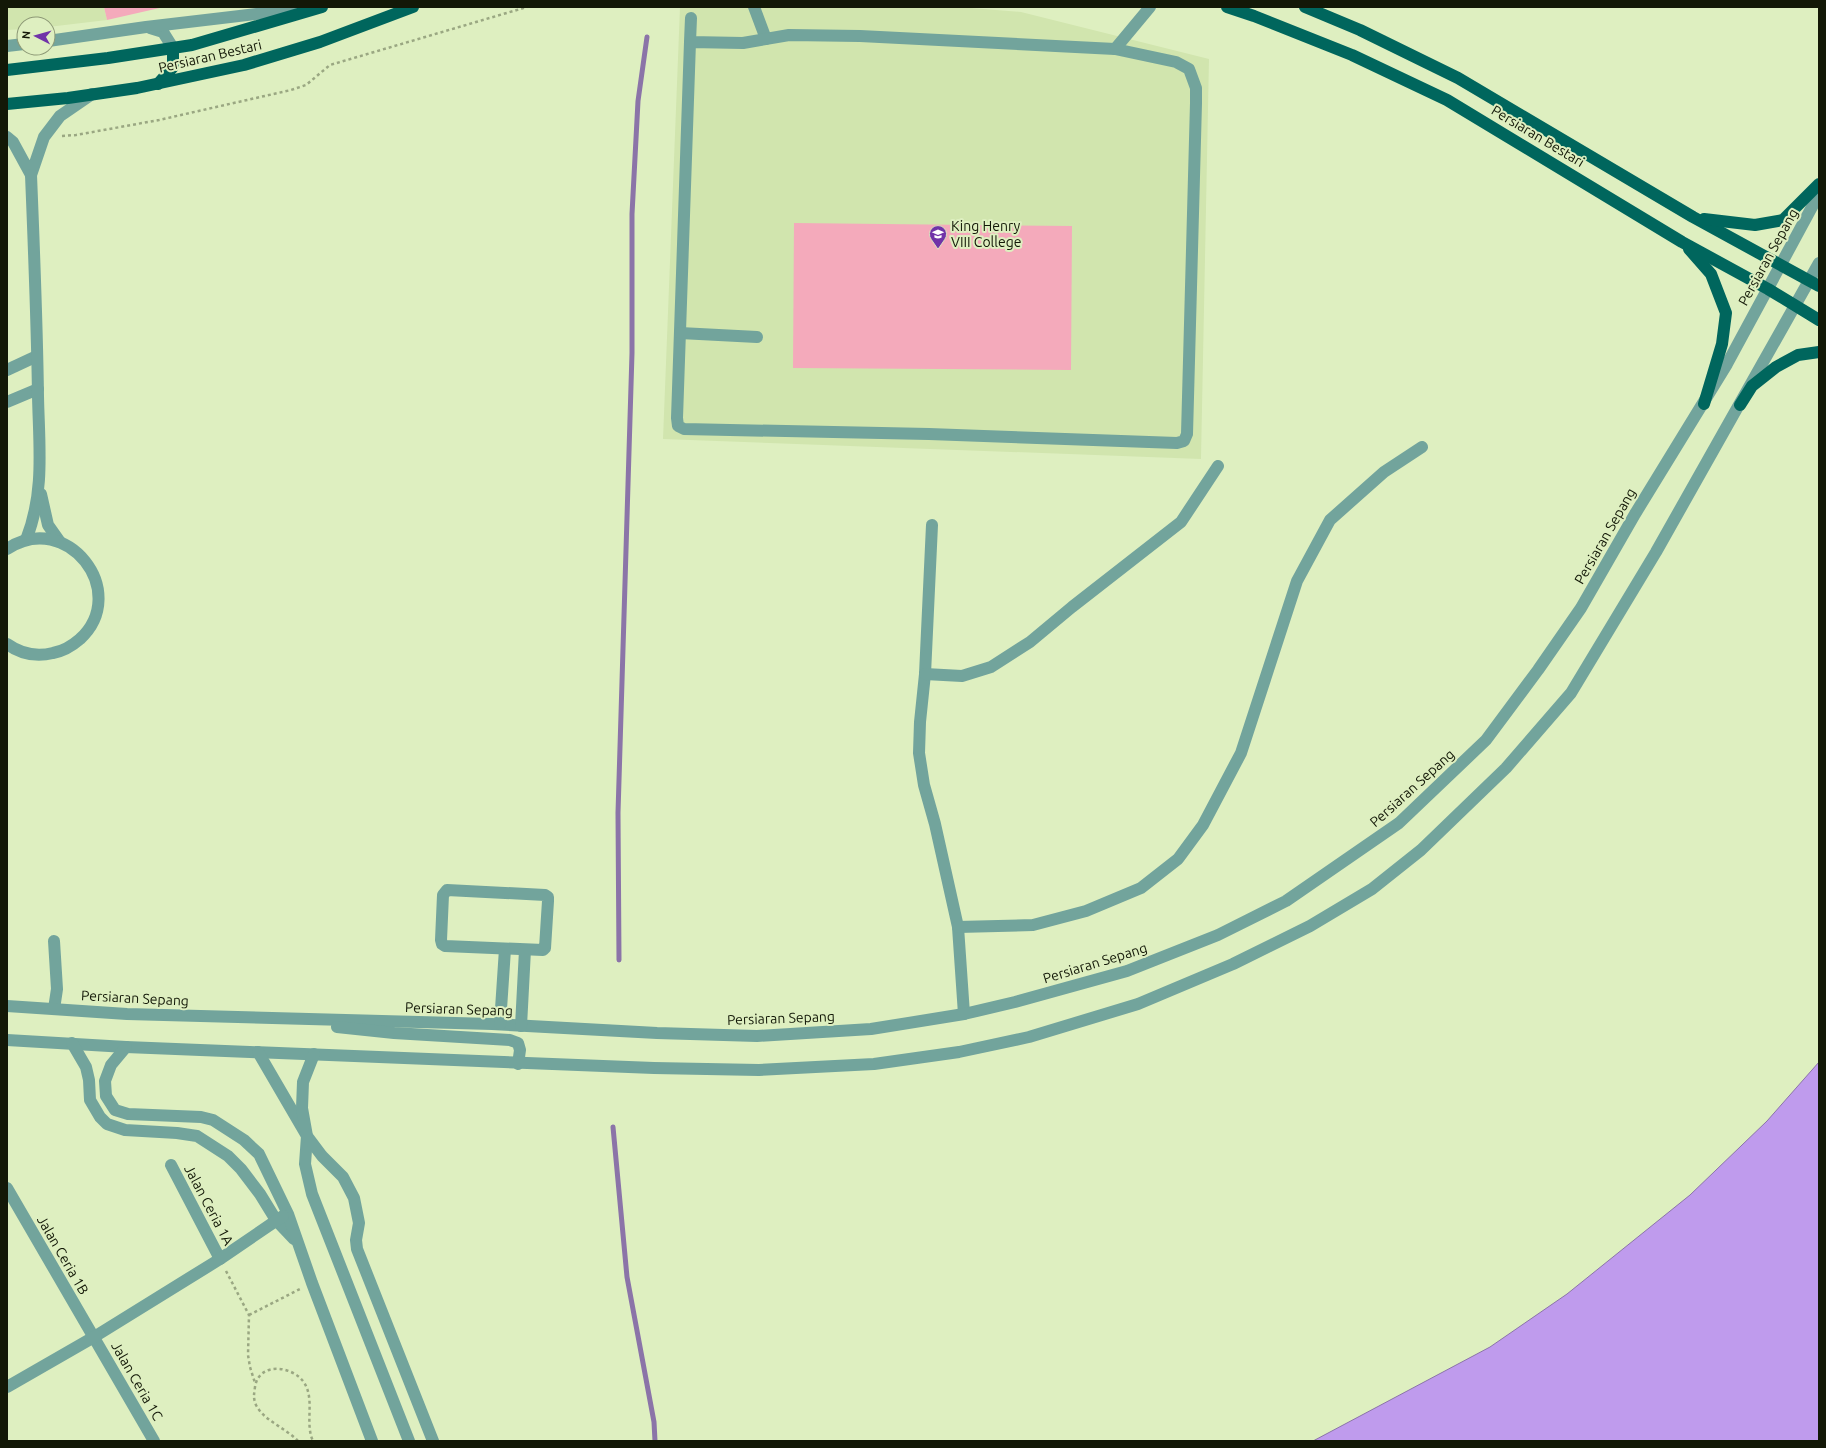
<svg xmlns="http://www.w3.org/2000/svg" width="1826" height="1448" font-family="Ubuntu,sans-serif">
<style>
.built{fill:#d1e5ae}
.green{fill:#f4aabb}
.water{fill:#bf9bed;stroke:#8b74a8}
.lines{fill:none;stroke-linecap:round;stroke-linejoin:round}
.stream{stroke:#8b74a8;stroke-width:5}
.path{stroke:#9aa782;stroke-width:2.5;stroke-dasharray:3 3;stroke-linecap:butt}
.minor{stroke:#72a49c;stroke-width:12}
.major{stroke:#00665d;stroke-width:12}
.labels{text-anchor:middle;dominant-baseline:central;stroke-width:4;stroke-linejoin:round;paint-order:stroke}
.street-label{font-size:14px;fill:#131807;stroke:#deefc0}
.poi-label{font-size:14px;fill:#131807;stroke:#deefc0;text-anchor:start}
</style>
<rect width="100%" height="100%" fill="#deefc0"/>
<g class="built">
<polygon points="7,7 104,7 107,20 48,27 48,24 24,24 24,29 7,30"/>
<polygon points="680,7 958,7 1021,12 1209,59 1201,459 663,439"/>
</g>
<g class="green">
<polygon points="104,7 164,7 107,20"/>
<polygon points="794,223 1072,226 1071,370 793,368"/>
</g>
<polygon class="water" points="1819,1062 1819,1441 1313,1441 1490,1347 1567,1294 1690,1195 1767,1121"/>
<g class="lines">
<g class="stream">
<polyline points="619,960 618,813 632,353 632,214 638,101 647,37"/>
<polyline points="613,1127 627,1277 654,1422 655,1441"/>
</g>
<g class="path">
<polyline points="62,136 76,135 159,120 291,90 306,85 330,65 527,7"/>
<polyline points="226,1271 249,1315 248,1355 250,1367 255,1383"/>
<polyline points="249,1315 300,1289"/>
<path d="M298,1441c-12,-13 -34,-20 -42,-36 -3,-7 -2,-11 -1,-18 4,-27 42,-21 51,-1 8,17 -1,38 7,55"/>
</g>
<g class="minor">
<polyline points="754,7 766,39"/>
<polyline points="150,28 163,32 173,48"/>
<polyline points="48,41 146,27 273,12 299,13"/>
<polyline points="690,42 743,43 789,35 860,36 1115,49 1176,62 1189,69 1196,88 1196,103 1187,434 1184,441 1177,443 929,434 684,429 678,426 677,418 690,42 691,18"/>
<polyline points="7,46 24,44"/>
<polyline points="1115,49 1150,7"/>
<polyline points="7,137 13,142 31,175 44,137 60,116 92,94"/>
<polyline points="680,333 757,337"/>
<polyline points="7,370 37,356"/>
<polyline points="7,402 38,389"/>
<polyline points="41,494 48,525 60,542"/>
<polyline points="932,525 925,674 920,722 919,753 924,785 935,824 958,927 964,1014"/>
<path d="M26,540c19,-48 13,-94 12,-144 -1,-74 -4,-148 -7,-221"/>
<path d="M7,549c60,-40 124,43 73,90 -8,7 -16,12 -27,14 -16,4 -32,1 -46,-9"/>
<polyline points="925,674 962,676 991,667 1030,642 1072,607 1181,522 1218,466"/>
<polygon points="447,890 545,895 548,897 548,901 545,948 543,950 445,946 442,944 441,940 443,895"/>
<polyline points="958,927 1033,925 1086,911 1141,888 1178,859 1203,825 1241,753 1297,581 1330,520 1384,472 1422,447"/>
<polyline points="54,941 57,989 54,1009"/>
<polyline points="7,1006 127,1014 492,1024 657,1033 757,1036 871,1029 964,1014 1015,1002 1127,971 1218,935 1286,901 1399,823 1486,740 1538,670 1581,608 1635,514 1727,364 1819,194"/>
<polyline points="500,1024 505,949"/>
<polyline points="521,1026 525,950"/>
<polyline points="337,1027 394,1033 510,1040 518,1043 520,1050 518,1064"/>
<polyline points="7,1040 126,1047 654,1068 759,1070 874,1064 959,1052 1029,1037 1138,1004 1233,964 1310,926 1372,889 1421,850 1506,768 1571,693 1656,552 1819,263"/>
<polyline points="72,1043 86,1067 89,1080 90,1100 100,1117 107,1124 125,1130 177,1133 197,1136 228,1156 241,1169 260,1194 276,1220 294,1239"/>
<polyline points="126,1047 111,1065 105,1081 106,1096 115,1110 128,1114 201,1117 213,1120 244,1140 259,1154 288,1214 312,1283 372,1441"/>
<polyline points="258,1052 307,1136 305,1164 312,1194 409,1441"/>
<polyline points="314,1054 303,1082 302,1108 307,1136 322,1156 343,1177 354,1198 359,1223 356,1240 357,1249 433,1441"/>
<polyline points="171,1165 220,1259"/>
<polyline points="7,1188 154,1441"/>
<polyline points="7,1387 94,1337 220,1259 283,1216"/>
</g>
<g class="major">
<polyline points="1227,7 1254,16 1352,55 1447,100 1682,242 1768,289 1819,320"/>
<polyline points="1305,7 1360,30 1458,78 1693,217 1819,286"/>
<polyline points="7,70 108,58 192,45 322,7"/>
<polyline points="158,84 173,67 173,48"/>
<polyline points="7,104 68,98 137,88 244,65 320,42 413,7"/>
<polyline points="1704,219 1755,225 1783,220 1819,184"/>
<polyline points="1689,249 1711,274 1726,313 1722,344 1704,404"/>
<polyline points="1740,405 1752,386 1776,367 1798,355 1819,352"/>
</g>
</g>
<defs>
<g id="school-pin" transform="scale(0.9)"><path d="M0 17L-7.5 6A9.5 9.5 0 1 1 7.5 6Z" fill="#7033a8" stroke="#deefc0"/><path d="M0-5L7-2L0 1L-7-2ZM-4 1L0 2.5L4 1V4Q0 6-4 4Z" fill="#fff"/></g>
</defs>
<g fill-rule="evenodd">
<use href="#school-pin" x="938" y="234"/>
</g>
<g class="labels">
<g class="street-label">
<text transform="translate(210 56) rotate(-13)">Persiaran Bestari</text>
<text transform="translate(1538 136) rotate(31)">Persiaran Bestari</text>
<text transform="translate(1768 257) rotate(-61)">Persiaran Sepang</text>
<text transform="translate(1605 536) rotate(-60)">Persiaran Sepang</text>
<text transform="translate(1412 788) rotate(-42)">Persiaran Sepang</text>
<text transform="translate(1095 963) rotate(-17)">Persiaran Sepang</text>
<text transform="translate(135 998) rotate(3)">Persiaran Sepang</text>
<text transform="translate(459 1009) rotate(2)">Persiaran Sepang</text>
<text transform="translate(781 1018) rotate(-2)">Persiaran Sepang</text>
<text transform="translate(209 1205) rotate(62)">Jalan Ceria 1A</text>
<text transform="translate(63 1255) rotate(60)">Jalan Ceria 1B</text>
<text transform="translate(137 1381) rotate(60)">Jalan Ceria 1C</text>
</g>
<g class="poi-label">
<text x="951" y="226">King Henry<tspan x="951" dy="16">VIII College</tspan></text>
</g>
</g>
<rect width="1826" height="1448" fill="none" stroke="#131807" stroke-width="16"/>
<g transform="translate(36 36) rotate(276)"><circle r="19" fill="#deefc0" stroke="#8d9976"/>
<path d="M0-3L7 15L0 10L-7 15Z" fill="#7033a8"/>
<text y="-6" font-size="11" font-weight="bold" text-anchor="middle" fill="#131807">N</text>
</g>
</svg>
